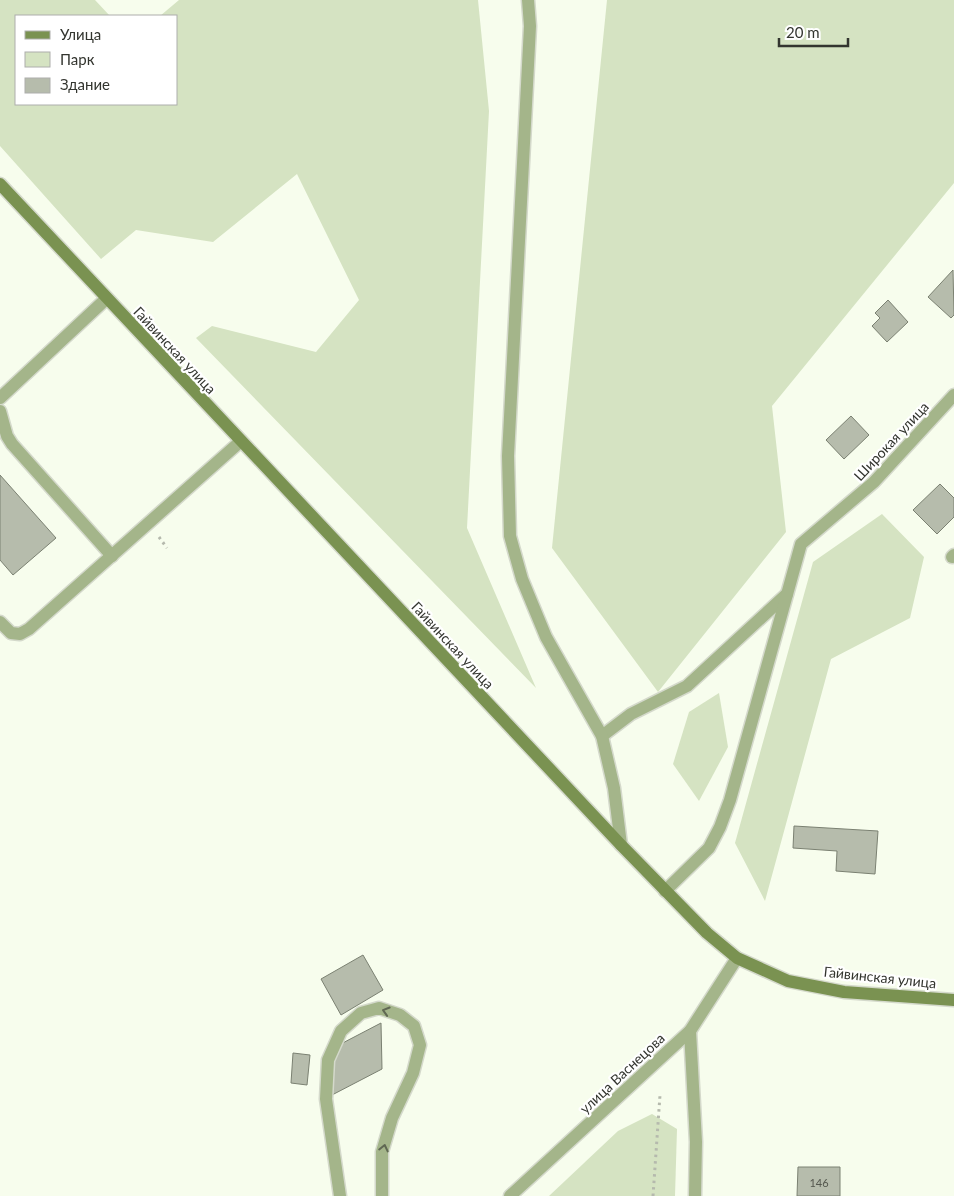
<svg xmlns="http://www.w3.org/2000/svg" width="954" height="1196" font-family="Lato,sans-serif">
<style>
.green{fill:#d5e3c2}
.building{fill:#b6bcac;stroke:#7b8172}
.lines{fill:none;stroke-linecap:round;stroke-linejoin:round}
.service-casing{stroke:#d4d9cb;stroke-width:15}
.minor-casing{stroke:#d4d9cb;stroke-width:15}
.secondary-casing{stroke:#d4d9cb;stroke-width:15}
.path{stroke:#b5b9ad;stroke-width:3;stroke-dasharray:2.5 4;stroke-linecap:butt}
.service{stroke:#a4b58a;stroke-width:12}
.minor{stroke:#a4b58a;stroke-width:12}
.secondary{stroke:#7a9251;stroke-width:12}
.oneway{stroke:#606853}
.labels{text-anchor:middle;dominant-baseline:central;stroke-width:4.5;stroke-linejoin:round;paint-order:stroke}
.number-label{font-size:11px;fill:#54574e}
.street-label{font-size:14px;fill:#33352f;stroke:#fff}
</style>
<rect width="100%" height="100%" fill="#f7fded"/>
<g class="green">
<polygon points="0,0 95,0 110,16 16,16 16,104 176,104 176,16 160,16 179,0 478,0 489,111 467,528 536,688 196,338 212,326 316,352 359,300 297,174 213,242 136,230 101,259 0,146"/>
<polygon points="607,0 954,0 954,183 772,406 786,532 658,692 552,548"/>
<polygon points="882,514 924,557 910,618 831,659 765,901 735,843 813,562"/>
<polygon points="719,693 728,747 699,801 673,764 689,712"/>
<polygon points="652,1114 677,1129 675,1196 549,1196 618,1131"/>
</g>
<g class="building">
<polygon points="953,270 954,315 951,318 928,297"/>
<polygon points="888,300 908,322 887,342 872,326 880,318 875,313"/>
<polygon points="851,416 869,435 844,459 826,440"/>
<polygon points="0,475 56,538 13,575 0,560"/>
<polygon points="940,484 954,498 954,517 937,534 913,510"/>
<polygon points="794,826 878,831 875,874 836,871 837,851 793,848"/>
<polygon points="363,955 383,990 341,1015 321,979"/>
<polygon points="381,1023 382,1069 332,1095 335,1047"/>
<polygon points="293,1053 310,1055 307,1085 291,1083"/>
<polygon points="798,1167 840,1167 840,1196 797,1196"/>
</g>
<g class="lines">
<g class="service-casing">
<g id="service">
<polyline points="0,398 106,299"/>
<polyline points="0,411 7,436 12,444 112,556"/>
<polyline points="0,622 11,633 20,634 29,629 241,441"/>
<polyline points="602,736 631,714 687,686 787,594"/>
<polyline points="340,1196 326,1099 328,1060 341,1031 361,1013 379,1008 400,1015 414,1026 420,1045 413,1073 392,1118 382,1152 382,1196"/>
</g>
</g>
<g class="minor-casing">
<g id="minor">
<polyline points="528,0 530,26 508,456 510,536 522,579 546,637 602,736 614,788 621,845"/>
<polyline points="952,557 954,555"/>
<polyline points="665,891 709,848 720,827 730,800 801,544 874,482 954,395"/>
<polyline points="690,1031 696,1142 695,1196"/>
<polyline points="510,1196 690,1031 737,958"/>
</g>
</g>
<g class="secondary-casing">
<polyline id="secondary" points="0,184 621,845 707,933 737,958 788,981 844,992 954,1000"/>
</g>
<g class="path">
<polyline points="159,537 167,548"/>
<polyline points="653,1196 660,1095"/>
</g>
<use href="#service" class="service"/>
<use href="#minor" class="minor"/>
<use href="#secondary" class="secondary"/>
</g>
<defs><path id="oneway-chevron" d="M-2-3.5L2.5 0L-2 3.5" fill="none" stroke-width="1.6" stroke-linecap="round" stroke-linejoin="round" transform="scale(1.25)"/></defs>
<g class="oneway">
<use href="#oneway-chevron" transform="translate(386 1011) rotate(-163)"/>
<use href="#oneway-chevron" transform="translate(384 1148) rotate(-77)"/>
</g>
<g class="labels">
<g class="number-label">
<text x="819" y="1182">146</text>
</g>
<g class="street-label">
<text transform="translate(175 350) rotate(47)">Гайвинская улица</text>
<text transform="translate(891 441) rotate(-47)">Широкая улица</text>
<text transform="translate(453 645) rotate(47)">Гайвинская улица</text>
<text transform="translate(880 977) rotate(6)">Гайвинская улица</text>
<text transform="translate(622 1073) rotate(-43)">улица Васнецова</text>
</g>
</g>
<rect x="15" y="15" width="162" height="90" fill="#ffffff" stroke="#adaeac"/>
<rect x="25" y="31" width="25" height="8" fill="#7a9251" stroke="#adaeac"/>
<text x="60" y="40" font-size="15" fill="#33352f">Улица</text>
<rect x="25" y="52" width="25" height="15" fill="#d5e3c2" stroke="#adaeac"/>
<text x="60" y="65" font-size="15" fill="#33352f">Парк</text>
<rect x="25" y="78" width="25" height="15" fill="#b6bcac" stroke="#adaeac"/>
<text x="60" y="90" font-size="15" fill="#33352f">Здание</text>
<path d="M779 38v8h69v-8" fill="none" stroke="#33352f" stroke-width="2.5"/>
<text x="786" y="38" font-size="15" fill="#33352f" stroke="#ffffff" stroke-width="4" paint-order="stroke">20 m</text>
</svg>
